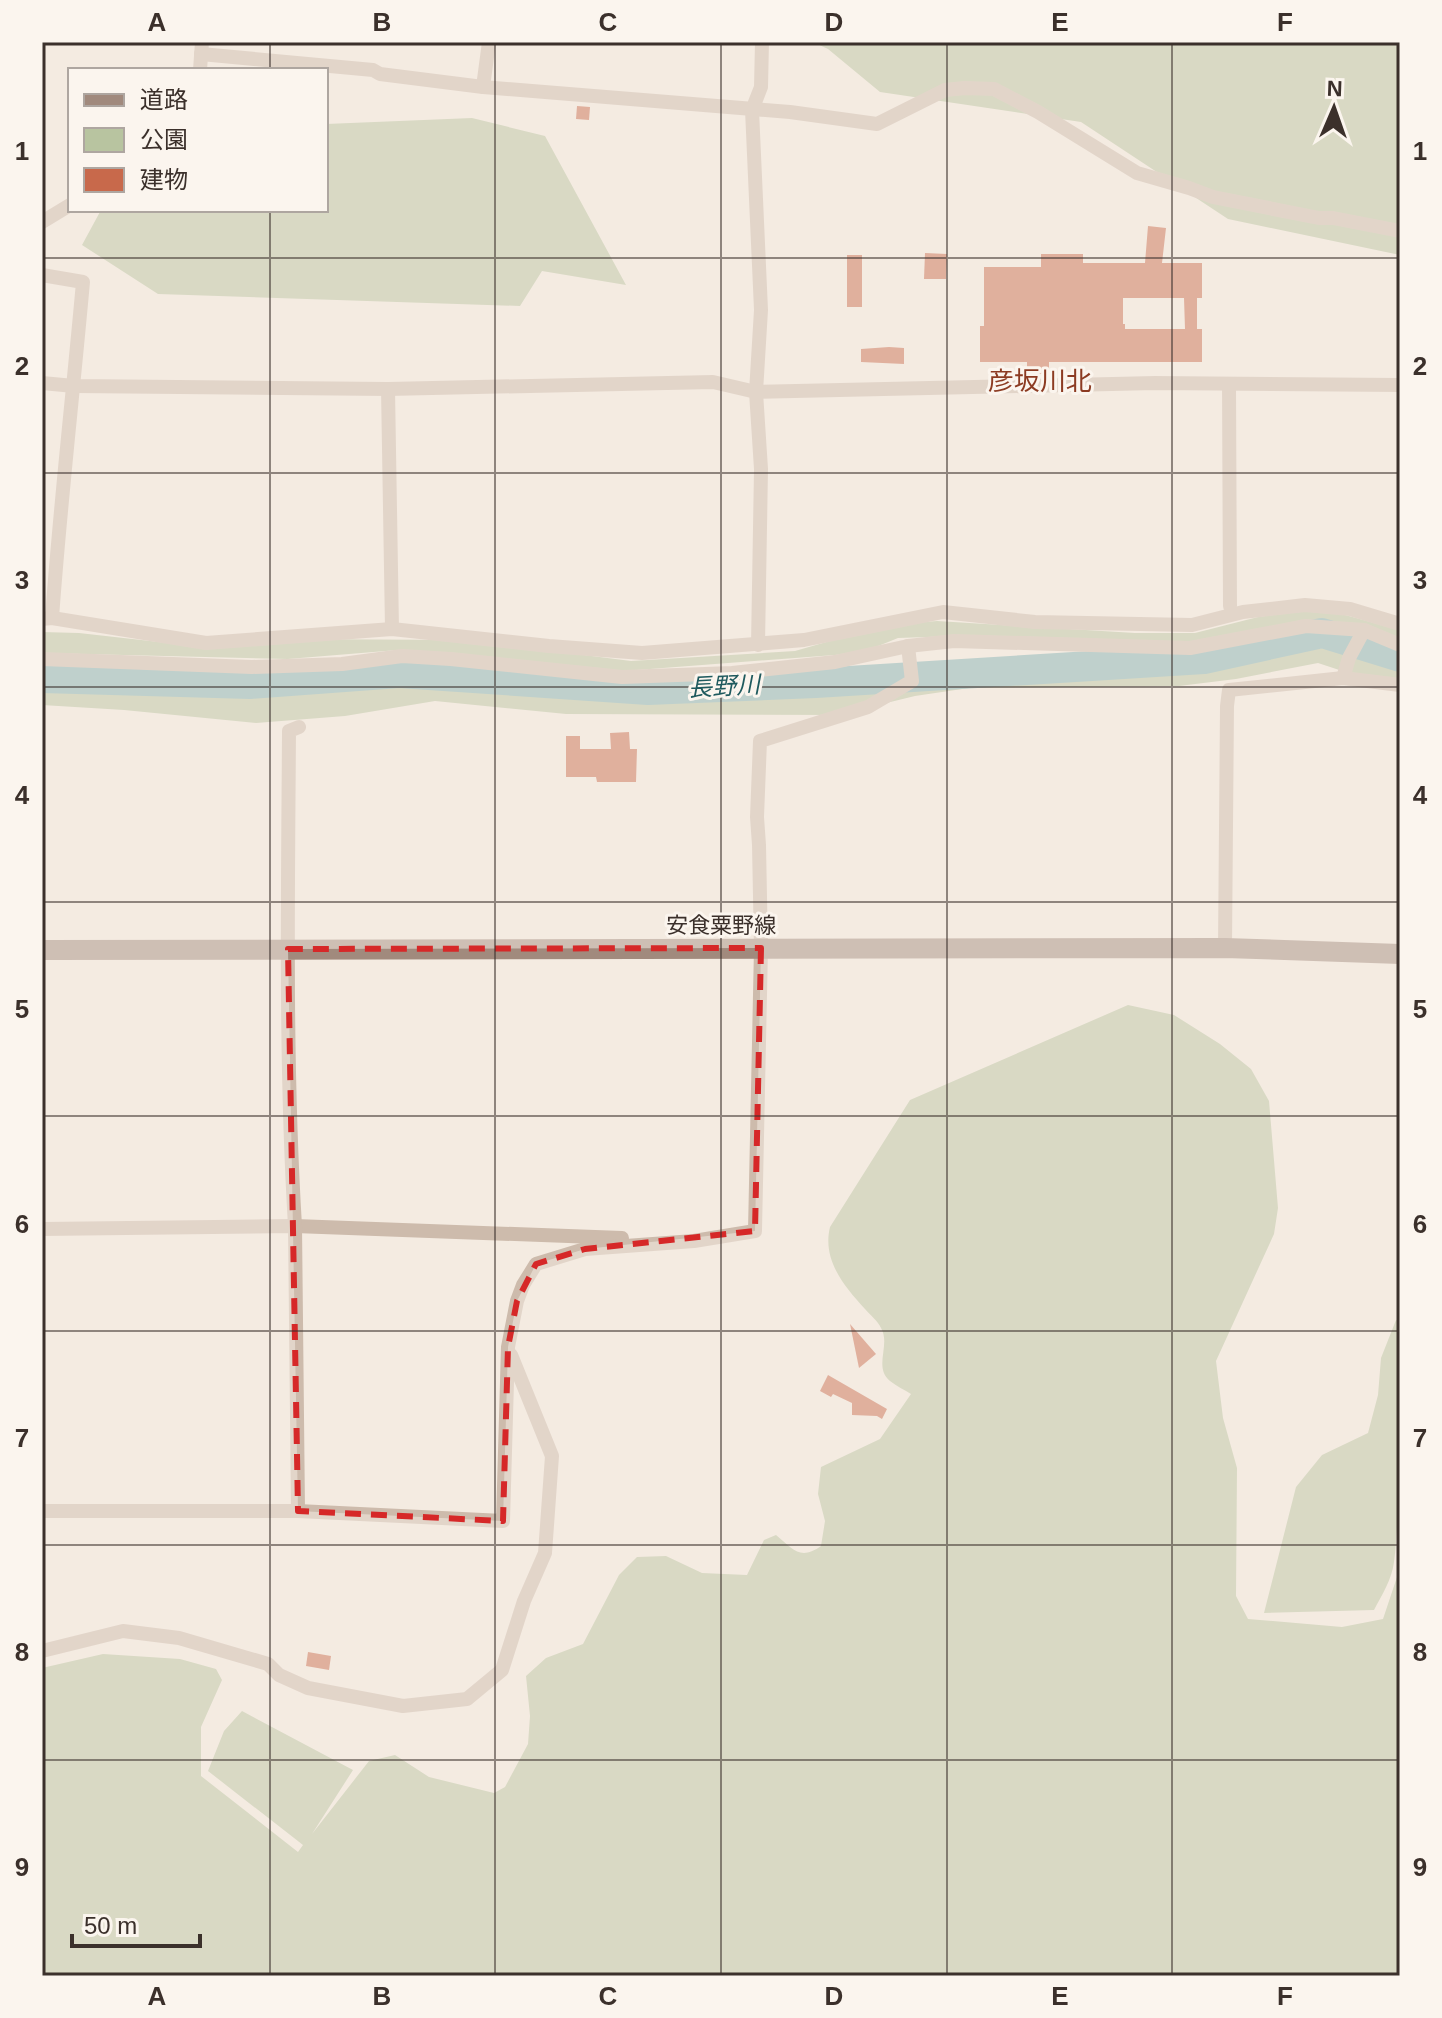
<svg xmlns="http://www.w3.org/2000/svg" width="1442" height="2018" font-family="Helvetica,'Noto Sans JP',sans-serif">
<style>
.green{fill:#b8c4a0}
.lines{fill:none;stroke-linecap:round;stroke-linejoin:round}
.river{stroke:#7fb0b2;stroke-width:30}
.building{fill:#c8694b;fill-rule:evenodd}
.street{stroke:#cdbbac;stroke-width:14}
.secondary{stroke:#a18a7d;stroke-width:20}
.marked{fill:none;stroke:#d62828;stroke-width:6;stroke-dasharray:16 10;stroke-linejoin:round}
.grid{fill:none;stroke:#3b302b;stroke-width:2;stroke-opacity:0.55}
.labels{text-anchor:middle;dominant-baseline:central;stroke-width:6;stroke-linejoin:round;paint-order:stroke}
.street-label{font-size:22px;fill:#3b302b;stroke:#fbf5ee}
.water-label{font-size:24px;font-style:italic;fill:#1f5a5e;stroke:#fbf5ee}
.quarter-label{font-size:26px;fill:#8c3b22;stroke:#fbf5ee}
.neatline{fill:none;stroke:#3b302b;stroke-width:3}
.grid-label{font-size:26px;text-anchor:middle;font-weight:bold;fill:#3b302b}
</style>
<rect width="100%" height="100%" fill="#f4ebe1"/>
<g class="green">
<polygon points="813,42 1400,42 1400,255 1228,219 1081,122 880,92 828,49"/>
<polygon points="472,118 545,136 626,285 542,271 520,306 158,294 82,245 101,210 326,210 326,124"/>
<polygon points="1298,611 1338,613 1400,630 1400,639 1355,624 1189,643 957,636 898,638 861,653 624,671 398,650 288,659 42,653 42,632 79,633 186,645 283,639 467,640 631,661 795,651 861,632 901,624 937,621 1135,633 1195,633 1258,617"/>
<polygon points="1330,648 1400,663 1400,690 1318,663 1236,679 1179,686 969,688 915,696 837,715 566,714 435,701 345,716 256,723 124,710 42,705 42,682 259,692 396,681 594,694 693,694 818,689 897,673 959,664 1198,663 1264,650"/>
<path d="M1128,1005l46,10 46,29 31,25 18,32 9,107 -4,26 -58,127 7,57 14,50 -1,128 12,23 94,8 41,-8 17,-51v408h-1358v-308l61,-14 77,5 36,10 6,11 -21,47v49l97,76 5,-7 -95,-74 16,-40 18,-20 111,59 -41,64 57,-73 26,-6 34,22 65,16 11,-6 23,-43 2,-28 -4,-40 20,-18 37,-14 36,-69 18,-18 29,-1 36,17 45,2 17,-35 12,-5c17,14 24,26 45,11l4,-25 -7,-27 3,-27 59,-28 31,-45c-6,-4 -15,-8 -21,-13 -17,-14 1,-36 -9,-53 -3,-7 -11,-13 -16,-19 -21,-23 -43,-49 -35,-82l80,-127z"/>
<path d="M1396,1320l4,1v182c-4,19 -3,39 -6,59 -2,17 -12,33 -20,48l-110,3 32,-126 26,-32 46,-22 10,-38 3,-37z"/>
</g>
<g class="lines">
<polyline class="river" points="42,678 250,684 399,673 648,690 816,683 1204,659 1322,633 1400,657"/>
</g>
<g class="building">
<polygon points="577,106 590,107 589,120 576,119"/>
<path d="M1148,226l18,2 -4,35h40v35h-5v31h5v33h-153v12h-22v-12h-47v-36h4v-59h57v-13h42v9h62zM1123,298h61l1,31h-60v-5h-2z"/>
<polygon points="925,253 947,254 946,279 924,279"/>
<rect x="847" y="255" width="15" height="52"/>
<polygon points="889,347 904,348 904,364 861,362 861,349"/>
<polygon points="629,732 630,749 637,749 636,782 597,782 596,777 566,777 566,736 580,736 580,749 611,749 610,733"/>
<polygon points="850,1324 876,1354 859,1368"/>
<polygon points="828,1375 887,1409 882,1419 877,1416 852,1415 852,1403 833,1394 831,1397 820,1391"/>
<polygon points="308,1652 331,1656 329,1670 306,1666"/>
</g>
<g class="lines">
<g class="street">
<polyline points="201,54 373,70 380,74 483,87 790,112 877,124 945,90 965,88 994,89 1038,112 1137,173 1189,188 1213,197 1319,218 1333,218 1400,231"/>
<polyline points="200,70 202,42"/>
<polyline points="483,87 489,42"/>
<polyline points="42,222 70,205"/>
<path d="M42,275l41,7c-10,112 -23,224 -31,336"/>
<polyline points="42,383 74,386 388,389 713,382 756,392 1155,383 1400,385"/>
<polyline points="1229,384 1230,606"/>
<polyline points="388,389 392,629"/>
<polyline points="42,619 52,618 206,643 392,629 549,646 642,653 804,640 943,612 1035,622 1192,625 1243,612 1305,605 1350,609 1400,624"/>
<polyline points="758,645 761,469 756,392 761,310 752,110 761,87 762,42"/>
<polyline points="42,659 252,667 342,664 402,656 451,659 622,677 732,673 835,662 908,646 954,641 1190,648 1306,626 1364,630 1400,645"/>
<polyline points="1343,678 1349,658 1364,630"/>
<polyline points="1225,948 1227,706 1229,690 1343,678 1400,685"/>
<polyline points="42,1229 295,1226 622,1238"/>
<polyline points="42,1511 298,1511 503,1521 508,1347 517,1301 523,1285 536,1264 585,1249 694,1241 755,1231 761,948 759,845 757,817 760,741 868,707 912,681 908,646"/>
<path d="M298,1511l-3,-285c-10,-165 -7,-330 -6,-495l10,-4"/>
<polyline points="42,1651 123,1631 179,1638 268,1664 279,1675 308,1688 403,1706 467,1699 502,1670 524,1601 545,1553 552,1456 511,1355"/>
</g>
<polyline class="secondary" points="42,950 1225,948 1400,954"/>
</g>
<path d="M0 0H1442V2018H0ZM761,948l-6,283 -170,18 -49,15 -19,37 -9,46 -5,174 -205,-10 -10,-562z" fill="#f4ebe1" fill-opacity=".55" fill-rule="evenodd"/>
<path class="marked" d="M761,948l-6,283 -170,18 -49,15 -19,37 -9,46 -5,174 -205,-10 -10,-562z"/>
<path class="grid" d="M270,42v28M495,42v1934M721,42v1934M947,42v1934M1172,42v1934M270,210v1766M42,258h1358M42,473h1358M42,687h1358M42,902h1358M42,1116h1358M42,1331h1358M42,1545h1358M42,1760h1358"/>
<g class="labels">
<g class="street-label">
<text x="721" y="925">安食粟野線</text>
</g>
<g class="water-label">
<text transform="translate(724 686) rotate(-3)">長野川</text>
</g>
<g class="quarter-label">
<text x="1040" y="381">彦坂川北</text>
</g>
</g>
<rect width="1442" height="2018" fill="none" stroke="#fbf5ee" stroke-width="88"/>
<rect x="68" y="68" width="260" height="144" fill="#fbf5ee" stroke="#aea6a0" stroke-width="2"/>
<rect x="84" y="94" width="40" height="12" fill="#a18a7d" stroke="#aea6a0" stroke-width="2"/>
<text x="140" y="108" font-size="24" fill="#3b302b">道路</text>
<rect x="84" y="128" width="40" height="24" fill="#b8c4a0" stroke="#aea6a0" stroke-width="2"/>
<text x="140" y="148" font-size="24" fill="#3b302b">公園</text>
<rect x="84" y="168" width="40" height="24" fill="#c8694b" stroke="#aea6a0" stroke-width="2"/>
<text x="140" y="188" font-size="24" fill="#3b302b">建物</text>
<g transform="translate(1334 108) rotate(2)" stroke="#fbf5ee" stroke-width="6" paint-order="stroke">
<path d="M0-6L14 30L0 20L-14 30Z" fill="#3b302b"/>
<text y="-12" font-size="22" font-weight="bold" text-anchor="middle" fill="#3b302b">N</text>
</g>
<path d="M72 1934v12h128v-12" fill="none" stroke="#3b302b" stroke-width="4"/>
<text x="84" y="1934" font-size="24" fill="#3b302b" stroke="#fbf5ee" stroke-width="6" paint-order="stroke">50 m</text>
<rect x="44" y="44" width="1354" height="1930" class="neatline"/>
<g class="grid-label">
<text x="157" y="31">A</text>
<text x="382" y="31">B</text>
<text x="608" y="31">C</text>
<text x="834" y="31">D</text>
<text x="1060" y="31">E</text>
<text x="1285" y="31">F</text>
<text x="22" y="160">1</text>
<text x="1420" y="160">1</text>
<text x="22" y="375">2</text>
<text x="1420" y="375">2</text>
<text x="22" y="589">3</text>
<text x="1420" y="589">3</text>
<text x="22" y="804">4</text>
<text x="1420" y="804">4</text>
<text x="22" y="1018">5</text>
<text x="1420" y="1018">5</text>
<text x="22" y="1233">6</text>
<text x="1420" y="1233">6</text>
<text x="22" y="1447">7</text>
<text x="1420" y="1447">7</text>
<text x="22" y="1661">8</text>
<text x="1420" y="1661">8</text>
<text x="22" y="1876">9</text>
<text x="1420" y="1876">9</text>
<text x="157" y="2005">A</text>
<text x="382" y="2005">B</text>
<text x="608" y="2005">C</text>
<text x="834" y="2005">D</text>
<text x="1060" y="2005">E</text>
<text x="1285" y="2005">F</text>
</g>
</svg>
